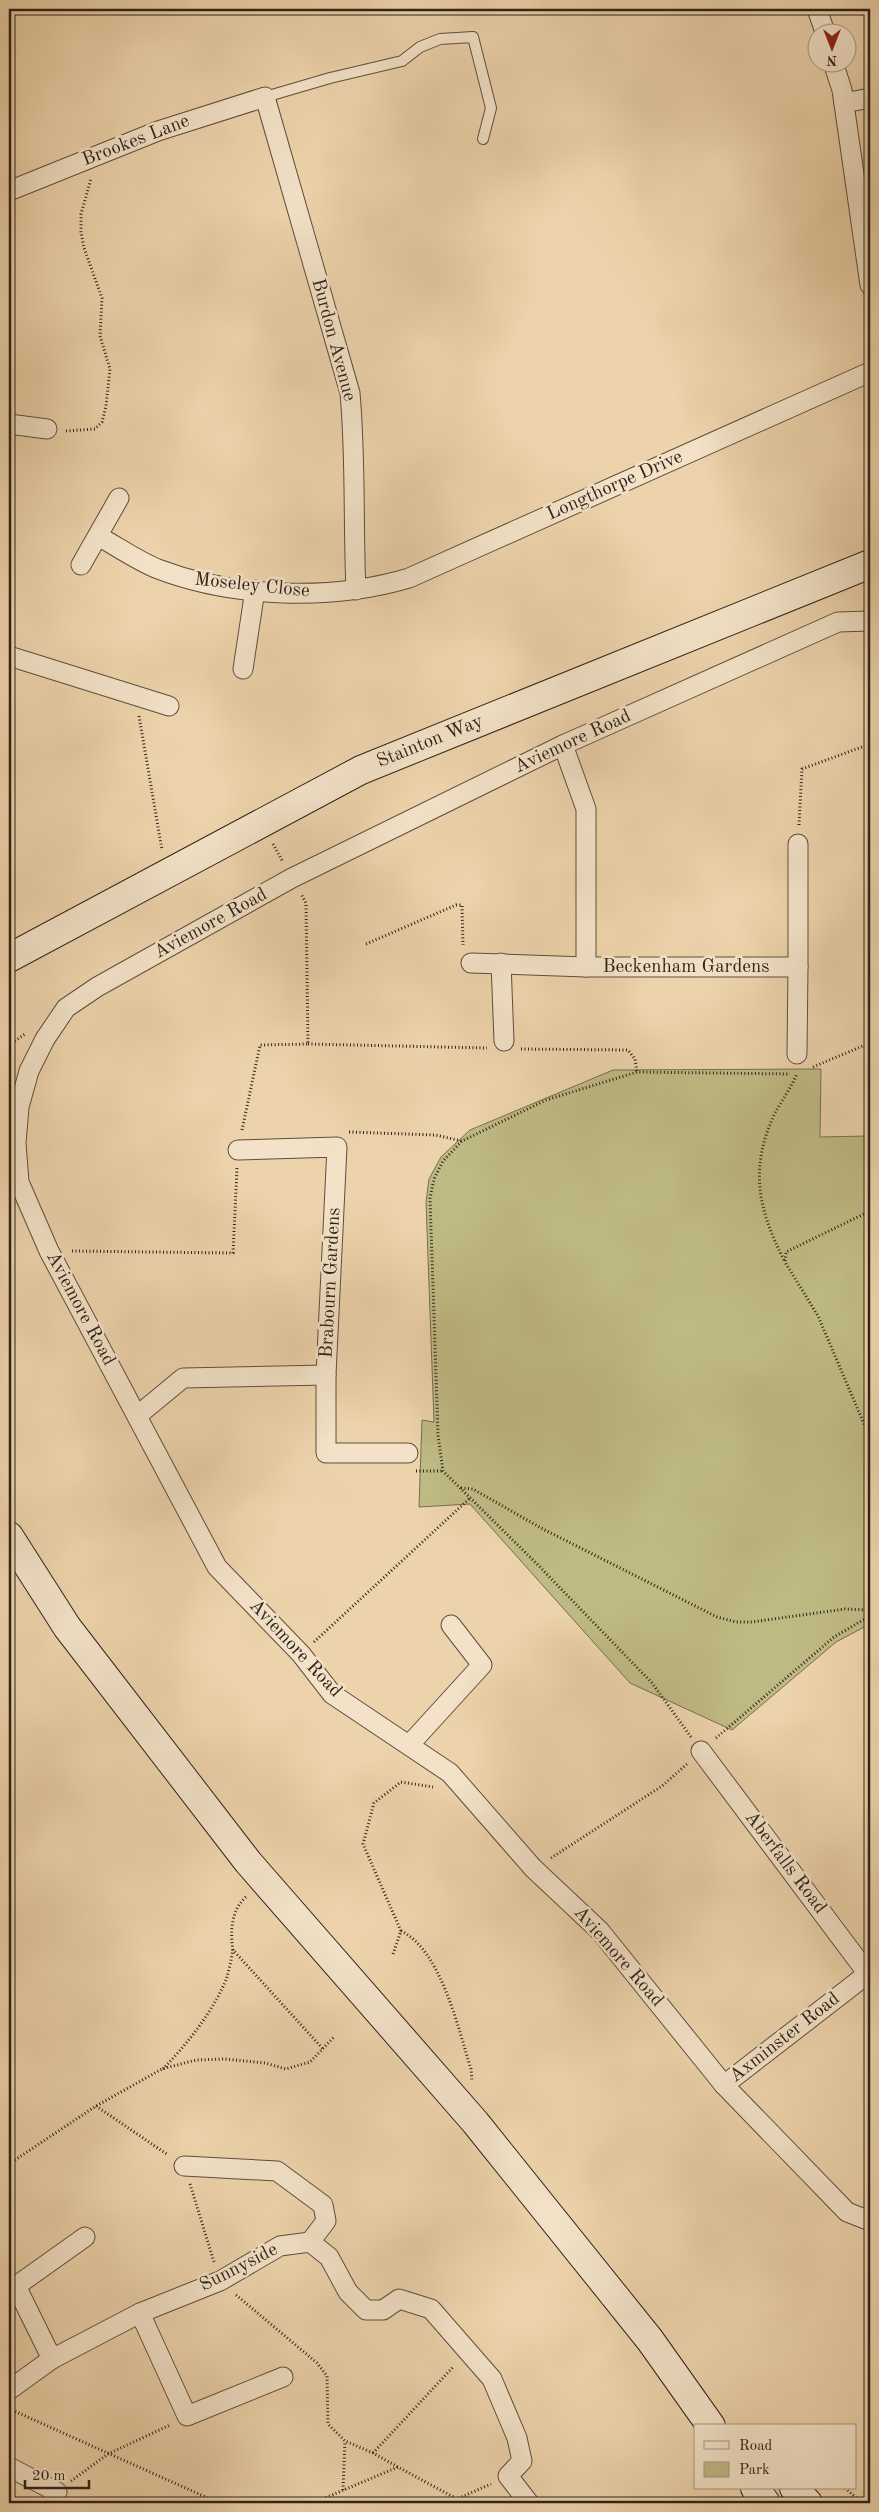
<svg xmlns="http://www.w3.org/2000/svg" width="879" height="2512" font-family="'Old Standard TT',serif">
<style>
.green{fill:#bfba84;stroke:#776e4f}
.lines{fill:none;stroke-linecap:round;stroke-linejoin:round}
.lane-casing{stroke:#5e4e3e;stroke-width:12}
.street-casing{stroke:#5e4e3e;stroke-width:21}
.secondary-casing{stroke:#2f221a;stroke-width:30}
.path{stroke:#2f221a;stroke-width:3;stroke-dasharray:1 2.5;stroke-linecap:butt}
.lane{stroke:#f3e2c8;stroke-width:10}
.street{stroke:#f3e2c8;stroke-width:19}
.secondary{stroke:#f3e2c8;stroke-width:28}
.labels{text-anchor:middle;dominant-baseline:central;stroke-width:5;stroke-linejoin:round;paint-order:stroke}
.street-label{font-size:19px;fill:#2f221a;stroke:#f3e2c8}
</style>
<rect width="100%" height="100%" fill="#edd3ab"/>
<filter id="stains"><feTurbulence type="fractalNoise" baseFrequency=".004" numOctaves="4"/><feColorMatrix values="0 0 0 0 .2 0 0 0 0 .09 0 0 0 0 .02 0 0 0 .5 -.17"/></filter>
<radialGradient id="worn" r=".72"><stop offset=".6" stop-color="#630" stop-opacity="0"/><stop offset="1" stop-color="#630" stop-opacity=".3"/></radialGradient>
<polygon class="green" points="821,1069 820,1137 867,1136 866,1152 870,1152 870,1624 836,1642 732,1730 630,1683 470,1504 419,1507 422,1420 434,1422 426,1202 429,1179 441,1157 470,1130 613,1070"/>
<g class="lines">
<g class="lane-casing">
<polyline id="lane" points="265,97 330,78 402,61 420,47 440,39 473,37 491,108 483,139"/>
</g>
<g class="street-casing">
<g id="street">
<polyline points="817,9 825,32"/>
<polyline points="833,62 842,90 870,285"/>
<polyline points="844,103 870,98"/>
<path d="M9,191l149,-60 107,-34 85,296c6,66 3,132 6,197"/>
<polyline points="9,424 47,429"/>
<path d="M98,536c20,11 40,25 60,33 76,29 174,32 251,9l461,-206"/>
<polyline points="81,565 119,498"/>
<polyline points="870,621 838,622 563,745 292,878 97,987 66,1008 45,1039 29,1071 19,1107 16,1143 19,1182 49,1251 217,1567 301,1654 332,1694 450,1773 533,1868 600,1931 724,2085 847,2212 870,2221"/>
<polyline points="9,656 169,706"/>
<polyline points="243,669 255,590"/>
<polyline points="563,745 586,809 586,967 798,967 798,844"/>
<polyline points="471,963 586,967"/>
<polyline points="501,963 504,1041"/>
<polyline points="797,1054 798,967"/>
<polyline points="326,1375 326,1453 408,1453"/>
<polyline points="137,1416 183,1378 326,1375 337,1147 238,1150"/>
<polyline points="410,1744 482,1665 451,1625"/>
<polyline points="701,1751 868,1974"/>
<polyline points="724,2085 870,1972"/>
<polyline points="184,2166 277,2171 323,2205 326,2221 310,2242"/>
<polyline points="16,2286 52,2359"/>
<polyline points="9,2288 16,2286 85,2237"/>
<polyline points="140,2313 187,2416 283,2377"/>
<polyline points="9,2390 52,2359 140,2313 220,2281 280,2246 310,2242 329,2257 348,2292 366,2310 383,2310 399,2299 431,2309 492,2379 517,2438 522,2461 508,2476 529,2503"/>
<polyline points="9,2467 57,2492 51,2503"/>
</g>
</g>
<g class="secondary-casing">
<g id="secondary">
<polyline points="9,958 361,770 870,564"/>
<polyline points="9,1536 67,1627 248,1862 475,2122 650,2340 711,2426"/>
<polyline points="755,2488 766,2503"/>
<polyline points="794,2488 808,2503"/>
</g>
</g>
<g class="path">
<polyline points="66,431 95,429 102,422 106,406 110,369 100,336 102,298 84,248 81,232 81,214 91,179"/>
<polyline points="139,716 162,850"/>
<polyline points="799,825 802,769 870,744"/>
<polyline points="273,844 283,862"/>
<polyline points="366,944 456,905 462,905 463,945"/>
<polyline points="308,1044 487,1048"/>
<polyline points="9,1045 25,1034"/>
<polyline points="521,1049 628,1050 635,1059 637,1072"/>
<polyline points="813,1067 870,1043"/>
<polyline points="242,1130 260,1045 308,1044 306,903 301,894"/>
<polyline points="349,1132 435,1135 462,1141"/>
<polyline points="870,1211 792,1249 786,1252 785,1262 818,1316 870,1438"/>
<polyline points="72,1251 233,1253 237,1168"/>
<path d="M784,1260c-26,-51 -35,-92 -9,-147 7,-13 17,-26 22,-40"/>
<polyline points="416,1471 443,1471"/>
<polyline points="461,1488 473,1489 541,1528 717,1617 736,1622 752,1622 845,1609 870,1610"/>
<polyline points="314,1642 470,1498"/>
<polyline points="691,1737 652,1683 537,1564 443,1471 438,1435 430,1198 434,1179 443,1161 462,1141 546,1100 637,1072 790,1074"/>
<polyline points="716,1738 834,1637 870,1616"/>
<polyline points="551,1858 662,1786 687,1764"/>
<path d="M246,1897c-15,13 -16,35 -13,53l90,99"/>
<path d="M401,1931c40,19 57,97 70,138l1,12"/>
<polyline points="393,1954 401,1931 363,1844 374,1803 401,1782 433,1787"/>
<path d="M163,2069c24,-25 49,-56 63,-89 3,-9 5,-20 7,-30"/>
<polyline points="96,2106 168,2155"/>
<polyline points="9,2164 96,2106 162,2069 196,2060 225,2059 265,2063 286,2069 310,2062 335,2036"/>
<polyline points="190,2184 214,2262"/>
<polyline points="236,2295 317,2363 327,2376 328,2424 345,2441 373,2453 398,2467"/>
<polyline points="12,2410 219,2503"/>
<polyline points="373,2453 454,2366"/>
<polyline points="71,2481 108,2454 170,2425"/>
<polyline points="845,2488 862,2503"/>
<polyline points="343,2490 345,2441"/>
<polyline points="313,2503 398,2467 457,2499 491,2484"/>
</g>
<use href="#lane" class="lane"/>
<use href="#street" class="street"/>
<use href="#secondary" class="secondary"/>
</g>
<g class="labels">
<g class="street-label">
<text transform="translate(136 141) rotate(-21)">Brookes Lane</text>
<text transform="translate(333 340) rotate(75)">Burdon Avenue</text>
<text transform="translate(615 486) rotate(-24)">Longthorpe Drive</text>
<text transform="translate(252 586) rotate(6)">Moseley Close</text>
<text transform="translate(430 742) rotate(-22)">Stainton Way</text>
<text transform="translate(573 742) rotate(-25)">Aviemore Road</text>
<text transform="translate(211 924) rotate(-29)">Aviemore Road</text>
<text x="686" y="967">Beckenham Gardens</text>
<text transform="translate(331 1283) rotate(-87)">Brabourn Gardens</text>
<text transform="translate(80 1309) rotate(62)">Aviemore Road</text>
<text transform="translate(295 1649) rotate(47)">Aviemore Road</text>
<text transform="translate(785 1863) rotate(53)">Aberfalls Road</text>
<text transform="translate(618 1957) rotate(49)">Aviemore Road</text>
<text transform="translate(785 2038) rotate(-38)">Axminster Road</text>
<text transform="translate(239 2268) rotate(-27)">Sunnyside</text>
</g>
</g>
<rect width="879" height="2512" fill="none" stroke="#edd3ab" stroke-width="30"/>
<rect x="10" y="10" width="859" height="2492" fill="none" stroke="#2f221a" stroke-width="2.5"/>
<rect x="15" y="15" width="849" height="2482" fill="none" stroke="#2f221a"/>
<rect x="694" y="2424" width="162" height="65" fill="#f3e2c8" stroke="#a59582"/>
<rect x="704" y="2441" width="25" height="8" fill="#f3e2c8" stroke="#a59582"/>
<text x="739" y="2450" font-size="15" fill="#2f221a">Road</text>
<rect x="704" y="2462" width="25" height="15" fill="#bfba84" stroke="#a59582"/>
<text x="739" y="2474" font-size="15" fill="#2f221a">Park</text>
<g transform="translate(832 48) rotate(180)"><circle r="24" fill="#f3e2c8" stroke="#a59582"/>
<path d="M0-4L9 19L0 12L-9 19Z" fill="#8f2418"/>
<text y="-8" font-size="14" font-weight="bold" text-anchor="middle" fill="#2f221a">N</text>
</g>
<path d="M25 2480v8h64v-8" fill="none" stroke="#2f221a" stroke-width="2.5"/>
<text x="32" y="2480" font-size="15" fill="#2f221a" stroke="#f3e2c8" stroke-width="4" paint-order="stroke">20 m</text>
<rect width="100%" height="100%" filter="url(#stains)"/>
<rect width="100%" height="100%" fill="url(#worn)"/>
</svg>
